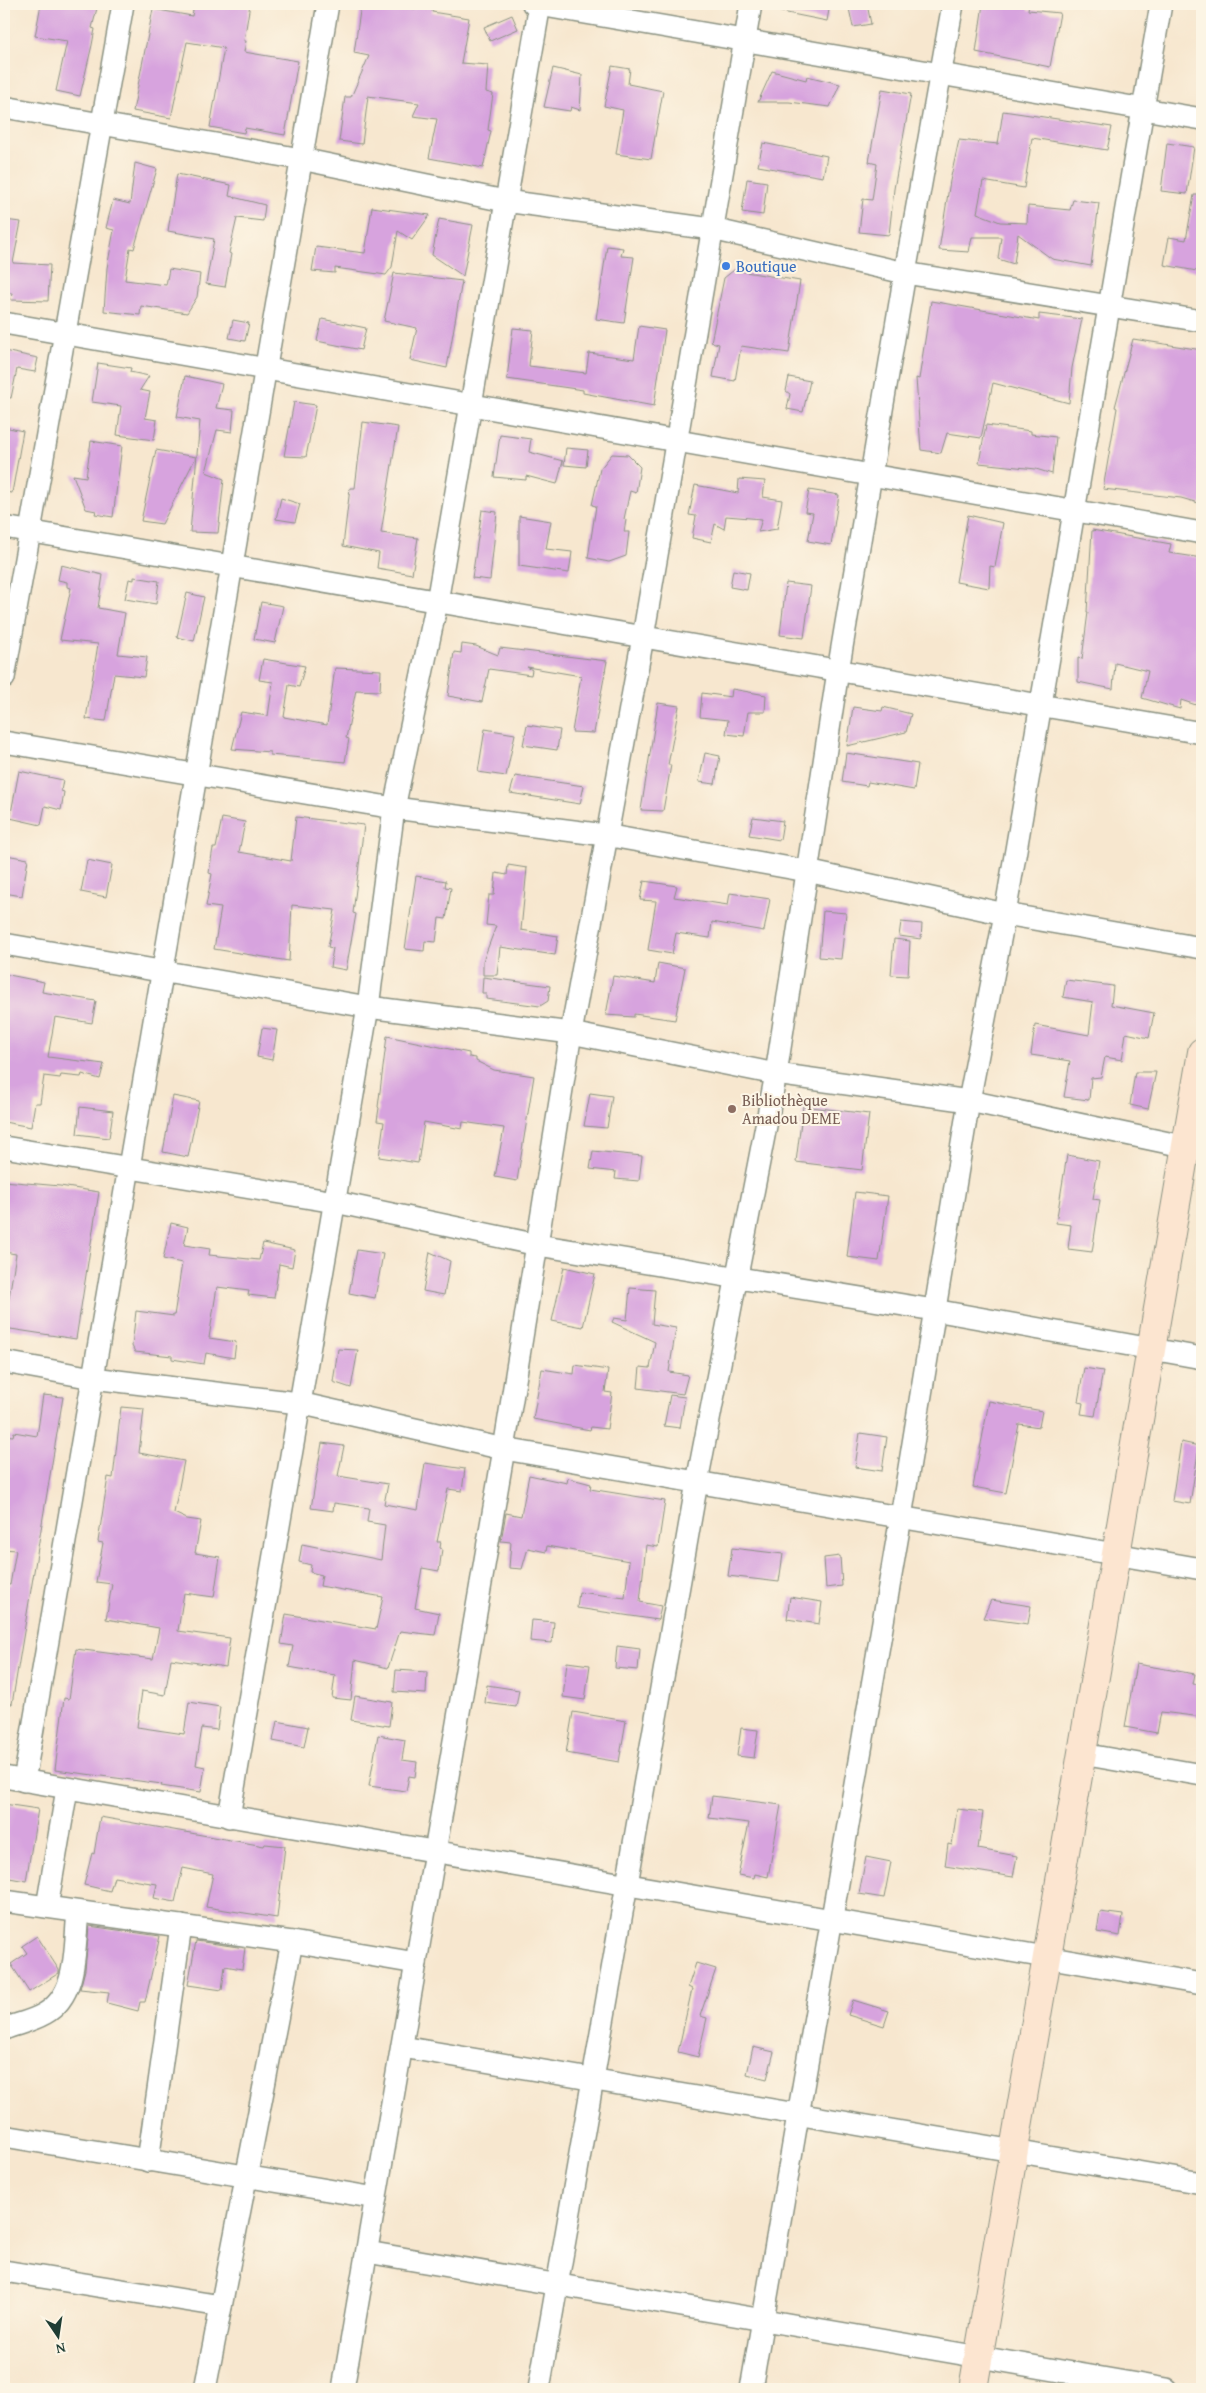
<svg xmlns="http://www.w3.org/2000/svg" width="1206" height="2393" font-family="'Gentium Book Plus',serif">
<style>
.building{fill:#d7a3de}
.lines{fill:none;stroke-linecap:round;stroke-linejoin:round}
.street-casing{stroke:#8b9282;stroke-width:24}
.secondary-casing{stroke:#8b9282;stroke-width:30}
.street{stroke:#fff;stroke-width:21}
.secondary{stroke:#fce5d0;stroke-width:28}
.shop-dot{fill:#3f7fe0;stroke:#fcf5e5;stroke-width:2}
.education-dot{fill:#8d6e63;stroke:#fcf5e5;stroke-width:2}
.labels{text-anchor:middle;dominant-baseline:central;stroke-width:4;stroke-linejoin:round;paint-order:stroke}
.shop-label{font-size:16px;fill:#366cbe;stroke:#fcf5e5;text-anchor:start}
.education-label{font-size:16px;fill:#785e54;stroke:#fcf5e5;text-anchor:start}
</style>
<rect width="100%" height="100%" fill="#fcf5e5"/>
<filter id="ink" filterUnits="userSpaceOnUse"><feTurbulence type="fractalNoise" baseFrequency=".02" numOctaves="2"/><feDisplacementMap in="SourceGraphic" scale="10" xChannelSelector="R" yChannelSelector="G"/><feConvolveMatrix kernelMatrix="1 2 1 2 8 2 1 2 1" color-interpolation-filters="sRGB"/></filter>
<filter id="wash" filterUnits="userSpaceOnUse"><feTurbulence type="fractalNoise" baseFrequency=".0096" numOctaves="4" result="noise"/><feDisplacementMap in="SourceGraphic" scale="20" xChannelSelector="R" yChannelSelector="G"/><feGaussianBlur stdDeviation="1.12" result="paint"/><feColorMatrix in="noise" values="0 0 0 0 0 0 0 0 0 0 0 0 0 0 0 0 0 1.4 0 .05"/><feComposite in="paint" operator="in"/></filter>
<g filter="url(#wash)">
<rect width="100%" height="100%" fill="#f7e7cf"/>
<g id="blocks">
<g class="building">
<polygon points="41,4 98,4 92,28 95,29 92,45 80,96 56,91 67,41 35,36"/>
<polygon points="194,4 250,4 244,41 246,41 244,52 298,61 285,135 245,128 244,133 210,127 224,48 187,42 171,118 133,111 153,9 192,16"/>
<polygon points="361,4 388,4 415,9 415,5 433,8 432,12 469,18 461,63 488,65 486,92 493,94 488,130 491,131 483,168 429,158 437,119 413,116 419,103 368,96 362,144 339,141 345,97 351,97 369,56 354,53"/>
<polygon points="777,4 830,4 827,21 777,11"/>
<polygon points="848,4 867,4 871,24 853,27"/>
<polygon points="983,4 1029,4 1028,10 1060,13 1050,67 976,52"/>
<polygon points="512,15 518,29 490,41 484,27"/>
<polygon points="612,66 630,69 628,84 663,91 651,159 616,154 623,110 604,106"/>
<polygon points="553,68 582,75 580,110 571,107 570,111 544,107"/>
<polygon points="772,71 806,80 807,76 840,84 830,107 789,102 758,102"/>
<polygon points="882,89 911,94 894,189 889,235 859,232 863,199 872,200 877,164 869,162"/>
<polygon points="1003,111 1112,127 1107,150 1032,138 1024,188 983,181 977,213 1000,222 1027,223 1028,206 1070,210 1073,200 1099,203 1091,266 1052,259 1018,234 1014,264 998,259 1001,237 972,237 969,252 939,250 950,181 959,140 998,144"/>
<polygon points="763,143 827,156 823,177 758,166"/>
<polygon points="1167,143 1194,147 1187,194 1161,191"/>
<polygon points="135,163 157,169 134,249 130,248 125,280 166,285 169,269 200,274 197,297 187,313 141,306 140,315 104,311 107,268 114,230 106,228 113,200 130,204"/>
<polygon points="177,174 231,185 229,196 265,205 263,221 237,218 229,253 231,254 225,287 206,284 214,239 168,231"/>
<polygon points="747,179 767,182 763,215 742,212"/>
<polygon points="1194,195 1202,195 1202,272 1164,265 1169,237 1186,240"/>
<polygon points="372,207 430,215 412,240 398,231 392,267 386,275 335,268 335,273 312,271 316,247 365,253"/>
<polygon points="439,219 473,225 463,276 432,255"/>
<polygon points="4,220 21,222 13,263 50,265 48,301 11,300 12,293 4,293"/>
<polygon points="607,246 623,248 621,256 634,257 624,323 596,319"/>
<polygon points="734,270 800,281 789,353 741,346 735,381 713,377 719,344 711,342 724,278"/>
<polygon points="394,273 462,281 447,368 410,360 417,328 384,321"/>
<polygon points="931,301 1039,320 1039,314 1082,319 1072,368 1069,403 993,383 981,438 947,433 941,453 921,450 916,378 919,379"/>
<polygon points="322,319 366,328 361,350 317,341"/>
<polygon points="233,320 249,323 245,341 229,338"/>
<polygon points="639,326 665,330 654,406 583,393 583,390 507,379 513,328 533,330 529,366 586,373 589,353 634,359"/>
<polygon points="1133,339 1202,350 1202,504 1181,498 1103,489 1117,408 1115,407"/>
<polygon points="4,351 38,358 35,372 17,369 11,398 4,397"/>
<polygon points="98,363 131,368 130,372 149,376 140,390 150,392 145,418 157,420 154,440 117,435 121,406 92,402"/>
<polygon points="185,376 222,384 216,408 234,410 232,432 217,430 206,472 224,479 218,533 190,532 200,421 177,417"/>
<polygon points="789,377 810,381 803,412 787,409 790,394 786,391"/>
<polygon points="294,402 316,405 306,457 284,456"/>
<polygon points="363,422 398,427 381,533 418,538 412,574 377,568 379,553 343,546 350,488 355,488"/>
<polygon points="986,425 1031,431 1031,434 1056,437 1052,474 1036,469 979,463"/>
<polygon points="4,427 23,431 12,493 4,492"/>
<polygon points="500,435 531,439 529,452 563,461 557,484 526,476 526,480 494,477"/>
<polygon points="91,441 122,446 113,517 95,514 96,511 86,509 73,475 86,477"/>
<polygon points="566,448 588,450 586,467 564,465"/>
<polygon points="156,450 196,457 162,524 141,521"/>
<polygon points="612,454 628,455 640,467 636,493 630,491 624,519 626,520 624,532 629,532 626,556 609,562 588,558 596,506 592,505 600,469"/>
<polygon points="739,479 765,481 763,497 782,500 777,529 758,532 762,519 726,516 724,529 715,524 711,542 692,538 696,516 689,515 695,485 738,493"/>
<polygon points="809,490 839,495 831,545 808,541 813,513 805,512"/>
<polygon points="281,498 300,504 295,522 276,519"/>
<polygon points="482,510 497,512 490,580 472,578"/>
<polygon points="968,515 1003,523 995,567 990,566 989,588 956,582"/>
<polygon points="519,516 551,521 546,549 572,552 569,573 519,566"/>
<polygon points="1092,530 1171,544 1169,553 1202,558 1202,707 1181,700 1180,709 1142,698 1148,671 1115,663 1113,689 1078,682 1078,658 1082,659 1088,612 1087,612"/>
<polygon points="61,565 103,575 98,608 125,613 118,654 147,657 144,677 114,674 106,721 86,719 98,644 60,640 71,588 67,587 67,582 58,580"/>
<polygon points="733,570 750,573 747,590 730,587"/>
<polygon points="134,577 159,581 156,604 125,599 129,579 134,580"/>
<polygon points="786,583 811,586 804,638 780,635"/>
<polygon points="187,593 204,597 194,641 177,637"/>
<polygon points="261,602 283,606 275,643 254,639"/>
<polygon points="462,644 476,646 498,655 500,648 607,661 594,733 572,732 581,676 527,667 532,670 531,675 489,669 482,702 448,696 454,652 461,653"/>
<polygon points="263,659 305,666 299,687 289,685 284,717 327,725 335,668 381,670 380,691 356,690 346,738 349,739 345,762 270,755 270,752 232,749 241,712 268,716 273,682 259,680"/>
<polygon points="732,689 766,695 765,712 748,712 744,736 726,734 728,720 700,717 702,693 731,697"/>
<polygon points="658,703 679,706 668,765 671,765 663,811 641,810"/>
<polygon points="853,707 882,711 883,707 911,714 906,732 847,746"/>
<polygon points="527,725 560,730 557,750 523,745"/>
<polygon points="485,729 515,734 506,776 478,772"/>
<polygon points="705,753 720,756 715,784 699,782"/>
<polygon points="846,753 918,764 914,790 868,782 867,786 842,782"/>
<polygon points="19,771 63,780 61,791 64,792 61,810 45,806 41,825 10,818"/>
<polygon points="515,776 584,786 580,804 510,793"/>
<polygon points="296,817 364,825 353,913 356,914 346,970 330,967 333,948 328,947 335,910 292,905 289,961 214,949 221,908 206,906 212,874 209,873 213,848 216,848 222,818 245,822 239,852 291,861"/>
<polygon points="753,817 783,821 780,840 749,835"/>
<polygon points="6,855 28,859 22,896 4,893"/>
<polygon points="87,860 112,865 106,897 81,892"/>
<polygon points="508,865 527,868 521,930 558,936 555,955 500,947 497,975 483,975 483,961 496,926 486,925 489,895 494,895 496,873 507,875"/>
<polygon points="416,876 446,881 445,887 451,888 446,919 439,918 436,942 425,941 424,951 405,949"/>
<polygon points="644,881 677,886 674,897 728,905 730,893 770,899 764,931 712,922 710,938 676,933 672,954 648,950 656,901 640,900"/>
<polygon points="823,911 846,913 841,959 819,957"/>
<polygon points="901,922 922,924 921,939 899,936"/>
<polygon points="894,939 910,941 908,976 891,975"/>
<polygon points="658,963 685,968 675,1020 634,1014 634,1017 606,1015 613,976 655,983"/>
<polygon points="4,974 44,982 42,992 96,1001 92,1023 55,1017 48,1057 104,1064 100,1079 82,1074 81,1077 61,1075 60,1078 44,1076 40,1103 35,1103 31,1127 4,1122"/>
<polygon points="483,977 550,986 548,1001 540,1006 486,999 486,993 482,993"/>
<polygon points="1066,980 1113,986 1111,1005 1154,1013 1149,1038 1126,1033 1122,1060 1105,1057 1101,1077 1091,1078 1089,1100 1064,1097 1070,1061 1031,1055 1035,1025 1089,1035 1093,1002 1063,997"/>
<polygon points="262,1028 277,1030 272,1060 257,1057"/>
<polygon points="387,1036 469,1053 469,1057 476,1058 476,1061 494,1070 534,1076 517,1181 495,1177 504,1128 463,1122 462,1129 424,1122 418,1163 379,1157 384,1122 377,1121 379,1108 378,1107"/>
<polygon points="1135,1072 1156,1072 1148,1109 1130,1105"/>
<polygon points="590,1093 612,1096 607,1128 584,1126"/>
<polygon points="173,1096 199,1101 188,1157 163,1152"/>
<polygon points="803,1106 869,1114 862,1170 796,1162"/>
<polygon points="80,1107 113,1111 109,1138 77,1134"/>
<polygon points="593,1151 642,1156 639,1181 615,1179 616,1172 590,1169"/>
<polygon points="1067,1155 1099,1161 1093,1199 1100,1200 1092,1252 1068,1249 1071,1225 1056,1223"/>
<polygon points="4,1181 60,1186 99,1192 76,1339 4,1328 16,1254 4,1252"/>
<polygon points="855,1192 888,1196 879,1261 847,1257"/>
<polygon points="171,1223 188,1227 184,1245 210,1249 209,1255 259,1260 263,1243 295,1250 292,1267 279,1264 274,1298 248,1295 249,1291 217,1287 209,1338 236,1342 234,1358 206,1353 204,1364 172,1359 172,1356 135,1352 132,1346 136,1311 174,1316 182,1263 163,1259"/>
<polygon points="357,1250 383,1254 375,1298 349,1293"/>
<polygon points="430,1252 450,1261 444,1295 423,1291"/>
<polygon points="564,1267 595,1274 583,1327 552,1321"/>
<polygon points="630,1288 655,1290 652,1324 676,1328 669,1372 688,1375 683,1394 638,1388 640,1367 650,1368 655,1342 612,1322 614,1318 627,1320"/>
<polygon points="338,1349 358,1350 351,1388 333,1382"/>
<polygon points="575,1365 608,1370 605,1392 612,1393 607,1429 591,1427 590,1430 533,1419 542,1369 574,1374"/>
<polygon points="1084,1368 1103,1371 1095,1416 1081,1414 1083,1403 1078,1402"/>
<polygon points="43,1395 63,1397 12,1704 4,1703 4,1584 10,1585 16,1550 4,1549 4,1435 13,1436 14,1432 37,1436"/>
<polygon points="670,1395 685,1397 680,1428 664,1426"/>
<polygon points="989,1401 1042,1411 1039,1427 1019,1424 1006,1493 973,1487"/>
<polygon points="121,1407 144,1409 139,1453 184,1461 174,1513 187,1519 201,1521 195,1553 220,1557 214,1597 184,1593 178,1631 230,1638 226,1667 171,1659 165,1695 142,1691 137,1727 184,1734 189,1702 220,1707 217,1730 202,1728 196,1765 205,1767 201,1792 161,1786 162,1784 55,1770 64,1698 69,1699 76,1649 153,1659 159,1628 106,1619 112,1584 96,1582 103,1543 98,1542 108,1477 113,1478"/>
<polygon points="860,1433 887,1437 882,1471 855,1467"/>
<polygon points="1181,1442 1199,1446 1190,1504 1172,1501"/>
<polygon points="322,1443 344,1446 338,1476 388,1484 384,1504 418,1510 425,1463 465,1469 462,1491 448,1489 437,1542 441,1542 440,1548 442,1549 439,1571 422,1568 415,1608 439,1613 435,1635 400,1631 388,1668 355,1660 351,1700 332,1698 335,1675 289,1667 293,1646 281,1644 286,1614 376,1629 383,1597 320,1586 322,1575 310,1572 311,1565 299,1562 302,1544 381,1560 385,1525 367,1522 369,1508 334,1503 333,1511 311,1508"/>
<polygon points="529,1475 567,1483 568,1478 591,1484 590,1489 665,1501 658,1547 646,1545 640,1602 661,1606 658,1620 577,1608 579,1592 625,1598 629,1561 547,1546 546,1552 528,1548 522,1569 509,1568 511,1542 501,1541 506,1513 521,1516"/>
<polygon points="732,1548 783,1554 779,1582 728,1576"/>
<polygon points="840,1556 842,1586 826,1588 824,1558"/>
<polygon points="790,1597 822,1602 819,1624 787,1619"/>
<polygon points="991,1600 1031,1606 1028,1624 983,1618"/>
<polygon points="532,1620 554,1622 552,1643 530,1641"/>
<polygon points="617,1646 640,1649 638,1670 615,1668"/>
<polygon points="567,1662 590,1665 585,1700 563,1697"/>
<polygon points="1136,1664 1195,1674 1193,1684 1202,1685 1202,1717 1161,1712 1157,1733 1125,1727"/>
<polygon points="396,1670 427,1672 426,1694 394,1692"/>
<polygon points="487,1685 519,1690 516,1707 485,1703"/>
<polygon points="355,1696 392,1702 389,1726 351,1720"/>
<polygon points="573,1712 626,1721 619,1762 566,1753"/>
<polygon points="277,1721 308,1727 304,1747 273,1741"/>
<polygon points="741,1728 758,1730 754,1758 737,1756"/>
<polygon points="378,1735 405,1740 402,1760 417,1762 415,1777 409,1776 406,1791 369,1786"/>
<polygon points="712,1796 781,1805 768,1877 755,1874 754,1878 738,1875 749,1823 709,1818"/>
<polygon points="4,1804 38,1809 26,1881 4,1877"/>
<polygon points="957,1809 983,1812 978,1849 1017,1856 1013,1877 945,1866 948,1844 952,1845"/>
<polygon points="100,1817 264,1846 265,1844 285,1846 277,1918 206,1907 213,1874 183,1868 175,1902 154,1898 157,1884 114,1877 110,1891 84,1885 92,1853 94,1854"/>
<polygon points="866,1857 891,1862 884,1898 859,1894"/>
<polygon points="1100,1912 1123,1915 1120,1936 1097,1932"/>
<polygon points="89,1926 160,1936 145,2002 140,2002 138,2011 107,2003 109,1992 80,1989 85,1970"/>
<polygon points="37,1936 59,1970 59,1973 29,1992 11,1964 27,1953 22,1946"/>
<polygon points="196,1941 245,1948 242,1969 225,1966 222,1990 188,1985"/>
<polygon points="696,1963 716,1969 700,2016 707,2018 698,2057 678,2052 692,1989 688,1987"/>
<polygon points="853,2000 889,2011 884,2026 848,2015"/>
<polygon points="753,2047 774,2052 767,2079 747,2074"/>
</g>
</g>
</g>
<g filter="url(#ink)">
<use href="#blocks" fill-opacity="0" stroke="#8b9282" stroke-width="1"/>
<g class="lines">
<g class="street-casing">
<g id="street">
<polyline points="533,4 1202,119"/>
<polyline points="4,107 301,159 505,201 712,229 905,273 1202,321"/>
<polyline points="4,323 1202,533"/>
<polyline points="4,527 1202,733"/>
<polyline points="4,678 123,4"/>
<polyline points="4,742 394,808 605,835 807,871 1005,914 1202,948"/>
<polyline points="4,944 368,1007 571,1033 776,1074 969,1101 1202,1150"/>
<polyline points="4,1147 335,1202 538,1245 934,1310 1202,1358"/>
<polyline points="4,1362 93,1378 299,1403 504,1449 1202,1569"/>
<polyline points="1082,1754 1202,1775"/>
<polyline points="4,1777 1202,1984"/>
<polyline points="24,1781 328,4"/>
<polyline points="229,1817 368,1007 394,808 437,602 540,4"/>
<polyline points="4,1901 292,1942 416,1963"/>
<polyline points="47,1907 67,1789"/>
<path d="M4,2029c13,-5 28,-8 40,-15 35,-19 30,-68 34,-102"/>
<polyline points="402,2047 1202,2183"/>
<polyline points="4,2136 376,2198"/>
<polyline points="148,2161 181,1926"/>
<polyline points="367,2252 1166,2389"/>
<polyline points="4,2271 221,2306"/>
<polyline points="205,2389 292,1942"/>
<polyline points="343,2389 504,1449 571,1033 643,637 751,4"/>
<polyline points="539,2389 697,1482 776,1074 838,671 905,273 953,4"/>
<polyline points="751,2389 901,1517 969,1101 1005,914 1161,4"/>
</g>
</g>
<g class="secondary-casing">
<polyline id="secondary" points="973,2389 1202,1052"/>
</g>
<use href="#street" class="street"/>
<use href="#secondary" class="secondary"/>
</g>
</g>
<circle class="shop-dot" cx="726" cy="266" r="5"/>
<circle class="education-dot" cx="732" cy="1109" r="5"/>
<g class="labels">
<g class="shop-label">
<text x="736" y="266">Boutique</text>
</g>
<g class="education-label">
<text x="742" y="1100">Bibliothèque<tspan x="742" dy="18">Amadou DEME</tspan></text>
</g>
</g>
<rect width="1206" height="2393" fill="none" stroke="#fcf5e5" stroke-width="20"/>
<g transform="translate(58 2336) rotate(167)" stroke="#fcf5e5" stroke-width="4" paint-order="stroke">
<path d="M0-4L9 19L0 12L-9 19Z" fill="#1f3d34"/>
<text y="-8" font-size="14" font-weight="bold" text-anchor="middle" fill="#1f3d34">N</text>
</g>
</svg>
